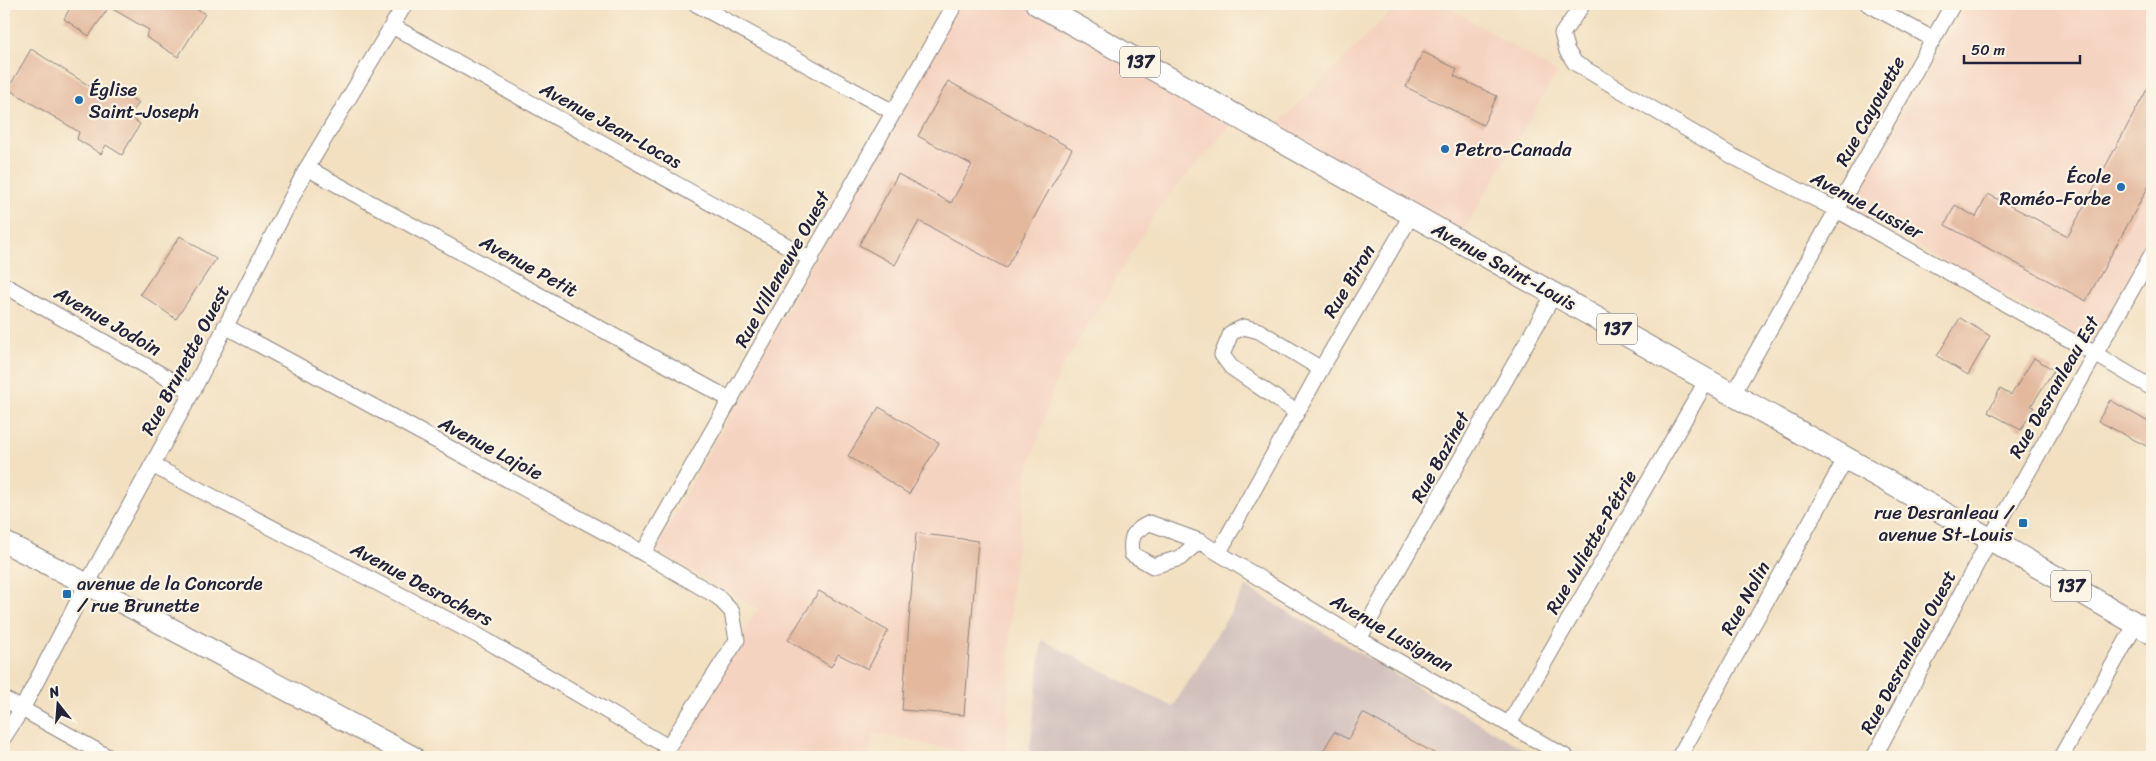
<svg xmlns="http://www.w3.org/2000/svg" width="2156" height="761" font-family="Sriracha,sans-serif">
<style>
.built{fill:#f5d3c1}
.industrial{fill:#d1c0bc}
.building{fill:#e3b89d}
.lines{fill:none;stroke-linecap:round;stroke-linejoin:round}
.street-casing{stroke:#8a817e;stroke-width:17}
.secondary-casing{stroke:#8a817e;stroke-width:23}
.primary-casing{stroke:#8a817e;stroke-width:24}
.street{stroke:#fff;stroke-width:15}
.secondary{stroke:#fff;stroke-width:21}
.primary{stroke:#fff;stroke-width:22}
.poi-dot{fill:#1f6fb2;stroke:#fcf5e5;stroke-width:2}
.labels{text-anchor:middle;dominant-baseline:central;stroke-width:4.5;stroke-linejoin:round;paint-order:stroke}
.shield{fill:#fcf5e5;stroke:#63616e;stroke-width:1}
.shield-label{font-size:18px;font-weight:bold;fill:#22223b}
.poi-label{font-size:19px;fill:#22223b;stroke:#fcf5e5;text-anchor:start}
.street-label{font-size:19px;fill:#22223b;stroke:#fcf5e5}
</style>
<rect width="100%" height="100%" fill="#fcf5e5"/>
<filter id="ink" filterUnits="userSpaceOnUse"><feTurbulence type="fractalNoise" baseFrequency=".02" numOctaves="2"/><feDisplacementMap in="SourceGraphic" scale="10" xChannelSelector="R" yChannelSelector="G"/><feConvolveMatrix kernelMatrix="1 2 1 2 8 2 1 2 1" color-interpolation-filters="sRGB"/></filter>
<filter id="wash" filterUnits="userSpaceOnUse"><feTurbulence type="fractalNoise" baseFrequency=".0096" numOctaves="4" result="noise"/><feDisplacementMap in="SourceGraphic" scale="20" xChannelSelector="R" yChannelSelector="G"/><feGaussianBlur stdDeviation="1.12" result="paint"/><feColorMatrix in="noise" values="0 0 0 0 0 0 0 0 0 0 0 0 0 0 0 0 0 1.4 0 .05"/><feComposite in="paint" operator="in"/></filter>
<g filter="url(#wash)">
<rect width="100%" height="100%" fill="#f2e0c1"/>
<g class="built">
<polygon points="955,4 1037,4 1238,117 1160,206 1059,373 1029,467 1012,584 1007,757 987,757 874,733 869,757 685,757 668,747 758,609 655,550"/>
<polygon points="1399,4 1444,4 1557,73 1461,235 1270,132"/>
<polygon points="1967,4 2152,4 2152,236 2092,343 1849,208"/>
</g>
<polygon class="industrial" points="1246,587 1537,757 1029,757 1042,640 1173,707"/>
<g id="blocks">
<g class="building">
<polygon points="72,4 188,4 205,14 178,57 146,37 149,30 109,7 89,36 64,19"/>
<polygon points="31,49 107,97 112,86 139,103 129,116 140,124 122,155 106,145 101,154 77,139 79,132 8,89"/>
<polygon points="1423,52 1457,69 1454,76 1497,96 1483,125 1406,87"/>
<polygon points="2152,80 2152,180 2086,301 1945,225 1955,205 1976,217 1988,194 2068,236"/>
<polygon points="948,81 1072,149 1006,268 919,221 895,265 859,245 898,174 951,203 972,165 918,136"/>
<polygon points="180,236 216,259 176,319 140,294"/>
<polygon points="1960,318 1990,336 1968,375 1937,356"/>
<polygon points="2034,358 2054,370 2031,406 2034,407 2021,430 1988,412 2000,389 2011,395"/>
<polygon points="2110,400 2152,424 2152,449 2098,421"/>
<polygon points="879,407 939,443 909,494 848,456"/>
<polygon points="916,533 978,541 964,715 902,710"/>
<polygon points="819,591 888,631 868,669 838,654 831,667 788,640"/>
<polygon points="1363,713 1441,757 1320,757 1334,732 1348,739"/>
</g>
</g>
</g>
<g filter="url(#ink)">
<use href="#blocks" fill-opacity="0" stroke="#8a817e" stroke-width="1"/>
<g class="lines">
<g class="street-casing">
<g id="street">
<polyline points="696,4 893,112"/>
<polyline points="1583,4 1562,34 1567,51 1575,63 1734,157 1837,210 2097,355 2152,388"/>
<polyline points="1868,4 1933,39"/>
<polyline points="392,26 811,259"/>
<polyline points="307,168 731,400"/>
<polyline points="4,285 192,392"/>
<polyline points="225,326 643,553 718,597 732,612 737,640 668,747 664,757"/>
<polyline points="1733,394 1953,4"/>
<polyline points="1296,412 1231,367 1222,355 1231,333 1244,327 1259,331 1321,369"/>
<polyline points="152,465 477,635 668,747"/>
<path d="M1199,541l-19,17 -27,8 -21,-12c-2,-18 1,-23 18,-31l49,18 160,98 207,118"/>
<polyline points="1219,552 1321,369 1412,214"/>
<polyline points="643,553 955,4"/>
<polyline points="1359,639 1554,294"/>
<polyline points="4,699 108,757"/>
<polyline points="1509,724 1707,380"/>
<polyline points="4,737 22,709 87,584 192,392 307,168 405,4"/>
<polyline points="1679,757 1846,458"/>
<polyline points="1874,757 1990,539 2152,254"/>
<polyline points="2061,757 2136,624"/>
</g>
</g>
<g class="secondary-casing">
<polyline id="secondary" points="4,542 87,584 413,757"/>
</g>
<g class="primary-casing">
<polyline id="primary" points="1037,4 1990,539 2152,633"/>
</g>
<use href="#street" class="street"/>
<use href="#secondary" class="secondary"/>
<use href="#primary" class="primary"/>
</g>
</g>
<g class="poi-dot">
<circle cx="79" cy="100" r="5"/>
<circle cx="1445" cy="149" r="5"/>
<circle cx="2121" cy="187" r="5"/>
<rect x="2018" y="518" width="10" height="10" rx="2.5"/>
<rect x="62" y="589" width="10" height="10" rx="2.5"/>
</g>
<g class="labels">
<g class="shield">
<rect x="1120" y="46.5" width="40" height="31" rx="4"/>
<rect x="1597" y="313.5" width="40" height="31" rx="4"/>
<rect x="2051" y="570.5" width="40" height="31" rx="4"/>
</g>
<g class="shield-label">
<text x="1140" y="62">137</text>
<text x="1617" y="329">137</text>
<text x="2071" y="586">137</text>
</g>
<g class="poi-label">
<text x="89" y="89">Église<tspan x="89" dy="22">Saint-Joseph</tspan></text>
<text x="1455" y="149">Petro-Canada</text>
<text x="2111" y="176" text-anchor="end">École<tspan x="2111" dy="22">Roméo-Forbe</tspan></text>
<text x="2013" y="512" text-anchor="end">rue Desranleau /<tspan x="2013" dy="22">avenue St-Louis</tspan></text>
<text x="77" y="583">avenue de la Concorde<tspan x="77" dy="22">/ rue Brunette</tspan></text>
</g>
<g class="street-label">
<text transform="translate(1870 111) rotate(-61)">Rue Cayouette</text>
<text transform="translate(611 125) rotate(29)">Avenue Jean-Locas</text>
<text transform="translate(1867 205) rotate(28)">Avenue Lussier</text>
<text transform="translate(529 266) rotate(29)">Avenue Petit</text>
<text transform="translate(1504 266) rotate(29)">Avenue Saint-Louis</text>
<text transform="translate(782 269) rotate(-61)">Rue Villeneuve Ouest</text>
<text transform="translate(1349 281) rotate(-59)">Rue Biron</text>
<text transform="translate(108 321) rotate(30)">Avenue Jodoin</text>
<text transform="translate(185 360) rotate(-62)">Rue Brunette Ouest</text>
<text transform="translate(2054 387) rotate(-60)">Rue Desranleau Est</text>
<text transform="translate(491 448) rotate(28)">Avenue Lajoie</text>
<text transform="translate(1440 457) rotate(-61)">Rue Bazinet</text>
<text transform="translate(1591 542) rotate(-60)">Rue Juliette-Pétrie</text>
<text transform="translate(422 584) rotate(28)">Avenue Desrochers</text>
<text transform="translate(1745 598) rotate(-61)">Rue Nolin</text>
<text transform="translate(1392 633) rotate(30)">Avenue Lusignan</text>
<text transform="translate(1908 652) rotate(-62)">Rue Desranleau Ouest</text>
</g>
</g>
<rect width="2156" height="761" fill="none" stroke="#fcf5e5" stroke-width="20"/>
<g transform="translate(58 704) rotate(343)" stroke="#fcf5e5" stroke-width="4" paint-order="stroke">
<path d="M0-4L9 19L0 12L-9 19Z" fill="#22223b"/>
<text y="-8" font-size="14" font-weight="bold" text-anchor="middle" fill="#22223b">N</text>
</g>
<path d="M1964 55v8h116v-8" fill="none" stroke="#22223b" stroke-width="2.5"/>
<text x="1971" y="55" font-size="15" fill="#22223b" stroke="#fcf5e5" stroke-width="4" paint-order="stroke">50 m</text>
</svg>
